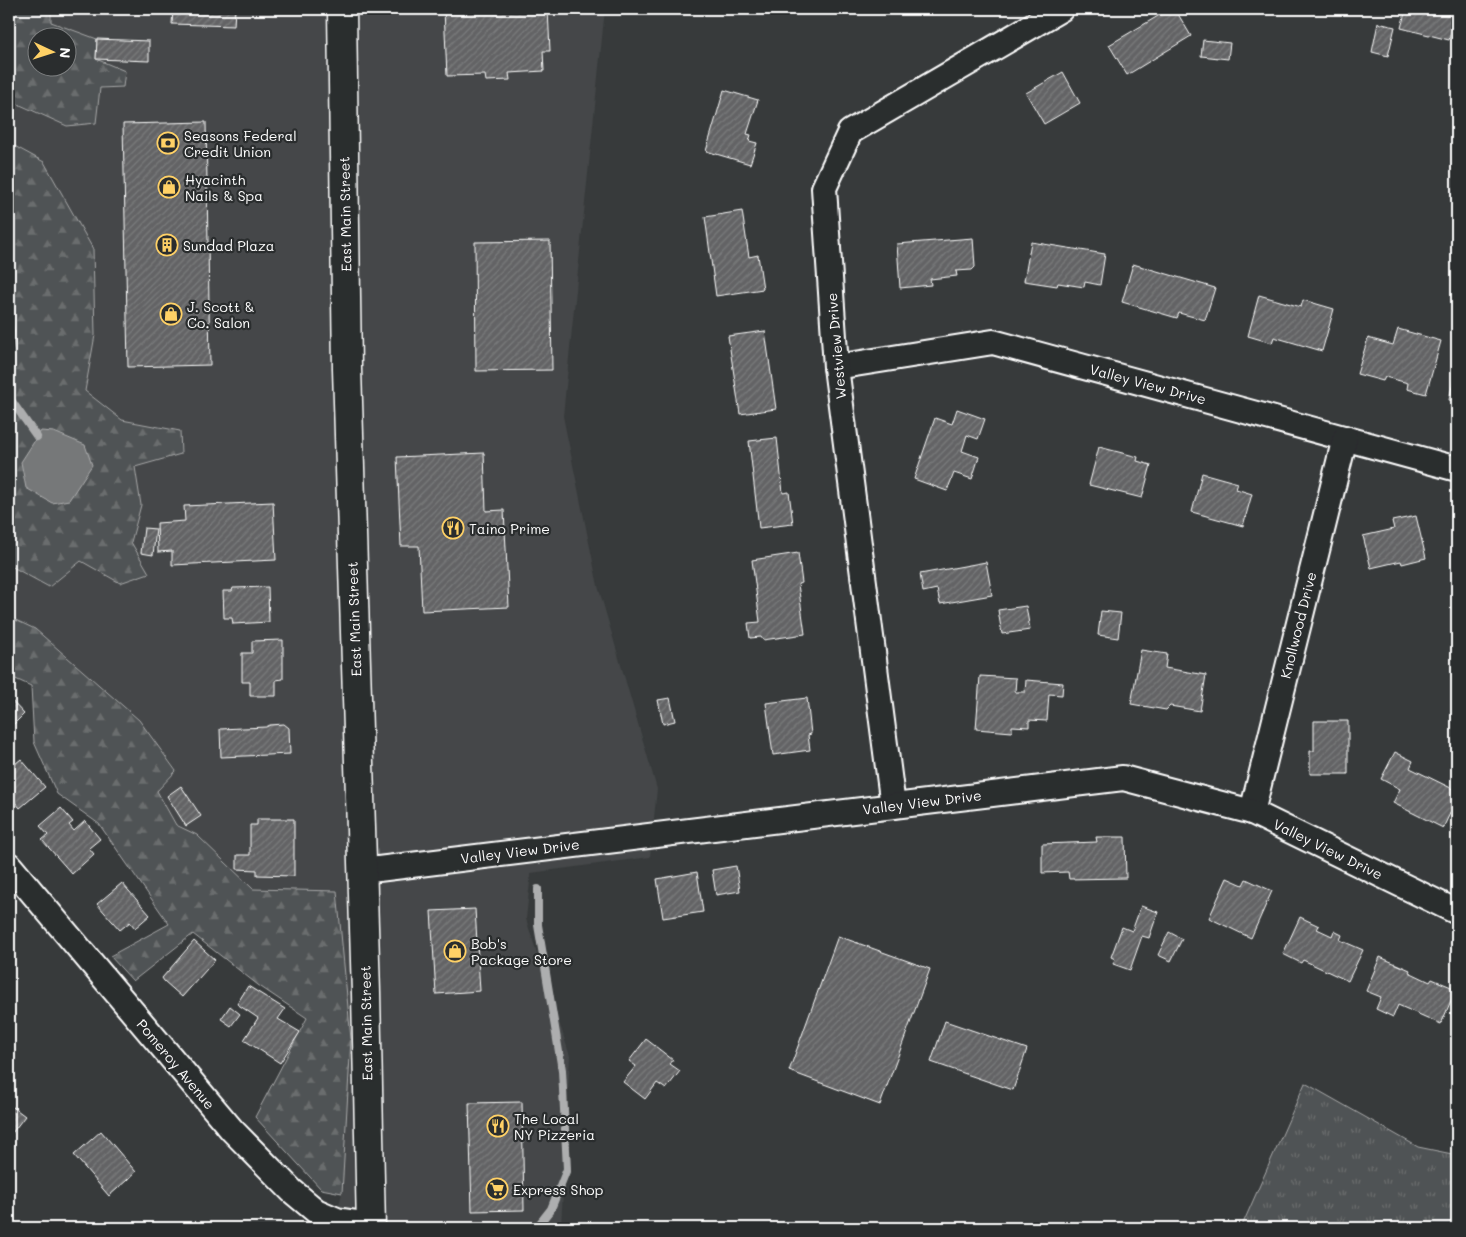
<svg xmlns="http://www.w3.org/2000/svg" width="1466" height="1237" font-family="Mali,sans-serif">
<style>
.built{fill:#444748}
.grass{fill:url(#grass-tufts);stroke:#a8a9aa}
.forest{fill:url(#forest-firs);stroke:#a8a9aa;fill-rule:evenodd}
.water{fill:#767879;stroke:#adaeaf}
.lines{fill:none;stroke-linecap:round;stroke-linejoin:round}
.stream{stroke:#adaeaf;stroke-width:8}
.building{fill:url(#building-hatch);stroke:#fff}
.street-casing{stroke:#fff;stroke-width:28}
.primary-casing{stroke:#fff;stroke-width:31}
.street{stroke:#2a2d2e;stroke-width:24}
.primary{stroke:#2a2d2e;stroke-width:28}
.labels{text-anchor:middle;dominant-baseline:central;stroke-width:4.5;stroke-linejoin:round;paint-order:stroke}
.poi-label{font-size:14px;fill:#fff;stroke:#2a2d2e;text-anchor:start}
.street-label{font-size:14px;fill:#fff;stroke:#2a2d2e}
</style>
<defs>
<pattern id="grass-tufts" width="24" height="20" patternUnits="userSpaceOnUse" patternTransform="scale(1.25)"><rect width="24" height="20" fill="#505354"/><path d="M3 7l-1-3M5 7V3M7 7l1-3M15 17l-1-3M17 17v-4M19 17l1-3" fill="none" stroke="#6a6d6e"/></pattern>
<pattern id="forest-firs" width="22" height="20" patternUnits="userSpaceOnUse" patternTransform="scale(1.25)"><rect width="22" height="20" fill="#505354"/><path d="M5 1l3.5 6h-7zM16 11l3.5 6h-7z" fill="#6a6d6e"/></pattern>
<pattern id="building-hatch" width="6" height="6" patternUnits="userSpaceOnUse" patternTransform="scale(1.25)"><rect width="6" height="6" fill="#636465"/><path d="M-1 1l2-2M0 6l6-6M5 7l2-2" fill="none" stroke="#7a7b7c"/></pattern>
</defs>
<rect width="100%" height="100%" fill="#373a3b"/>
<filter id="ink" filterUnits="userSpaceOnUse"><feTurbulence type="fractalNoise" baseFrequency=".02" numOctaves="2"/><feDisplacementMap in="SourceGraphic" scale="10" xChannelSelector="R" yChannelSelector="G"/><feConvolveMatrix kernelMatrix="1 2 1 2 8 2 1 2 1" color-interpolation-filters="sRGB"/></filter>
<g filter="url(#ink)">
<polygon class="built" points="51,9 605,9 563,416 598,586 657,789 650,857 531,873 526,919 570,1056 561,1228 333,1228 342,1193 337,891 253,889 197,835 176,825 157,791 176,770 139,720 35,629 9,617 9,565 49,587 81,560 120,582 148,573 131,542 141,505 135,467 181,454 180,431 122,420 85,391 95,335 44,162 9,143 9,100 67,126 96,122 100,88 123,87 96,59 97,39 51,22"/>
<polygon class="grass" points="1305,1083 1418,1147 1457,1155 1457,1228 1241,1228"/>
<g class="forest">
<path d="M9,9h42v13l46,17 -1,20 29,12 -2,16 -23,1 -4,35 -29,3 -58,-26zM38,38h30v30h-30z"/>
<polygon points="9,143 44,162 93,249 95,335 85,391 122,420 180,431 181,454 135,467 141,505 131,542 149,573 120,583 81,561 49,587 9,565"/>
<polygon points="9,617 35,629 139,720 176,771 157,791 176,825 197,835 253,889 337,891 351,1039 342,1193 321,1189 255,1117 307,1018 258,985 193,934 133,981 110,956 169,924 99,824 57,794 34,742 31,686 9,676"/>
</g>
<polygon class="water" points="41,431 54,432 85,445 92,465 69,500 52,503 26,488 21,462"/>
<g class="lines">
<g class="stream">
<polyline points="9,317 11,332 9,348"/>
<polyline points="9,397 37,437"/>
<polyline points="536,1228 551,1209 567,1169 562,1070 538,925 538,889"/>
</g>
</g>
<g class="building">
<polygon points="173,9 235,9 234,26 172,24"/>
<polygon points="444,9 548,9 550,51 543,51 544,71 509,73 510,80 486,81 485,75 447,76"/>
<polygon points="1170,9 1175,9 1191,36 1127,75 1109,45"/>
<polygon points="1406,9 1457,9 1449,40 1401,28"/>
<polygon points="1378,23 1395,27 1388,56 1372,52"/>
<polygon points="97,39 149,41 149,61 96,59"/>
<polygon points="1203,40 1230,43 1228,59 1201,56"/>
<polygon points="1063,72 1080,103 1044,124 1026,93"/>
<polygon points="724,90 758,100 747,134 751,135 749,141 757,143 750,164 706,151"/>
<polygon points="206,122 210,365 128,367 123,124"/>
<polygon points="742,211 749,257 758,255 763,289 716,296 705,217"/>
<polygon points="973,238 975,267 972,270 956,271 957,276 930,279 931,285 900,288 897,244"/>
<polygon points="550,241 552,370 476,371 475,242"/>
<polygon points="1031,242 1105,254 1100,285 1085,282 1084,287 1058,283 1057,286 1024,281"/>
<polygon points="1133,264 1215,288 1205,320 1179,313 1177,318 1122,302"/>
<polygon points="1259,295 1301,307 1303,300 1334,309 1322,351 1274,337 1272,343 1248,336"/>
<polygon points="1398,329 1441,341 1426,394 1407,389 1408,383 1385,377 1383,381 1357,374 1368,338 1393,345"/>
<polygon points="765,331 776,409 740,414 728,336"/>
<polygon points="1457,364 1457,402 1449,400"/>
<polygon points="957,409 985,419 978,439 967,435 962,451 979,457 972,479 954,473 947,491 914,479 935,418 952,424"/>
<polygon points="777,438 783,493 789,492 793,524 759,528 749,441"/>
<polygon points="1099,447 1138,457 1137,461 1151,465 1142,498 1089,485"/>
<polygon points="484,453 486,511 504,510 509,607 422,611 419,546 401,546 397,457"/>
<polygon points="1202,473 1238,483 1236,489 1252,494 1243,526 1192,512"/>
<polygon points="273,502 276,560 172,565 172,551 158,552 157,523 185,521 184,506"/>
<polygon points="1416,516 1426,558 1402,564 1401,561 1371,568 1363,536 1394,529 1392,521"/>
<polygon points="144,528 156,529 153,555 141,553"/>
<polygon points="798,553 802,583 798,584 805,634 763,640 761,637 750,638 748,623 760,622 752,560"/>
<polygon points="1457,559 1457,576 1453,575"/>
<polygon points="986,562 992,595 940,604 937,589 923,592 920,574"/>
<polygon points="268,587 269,622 233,624 232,618 224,618 223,591 232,591 233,588"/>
<polygon points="1026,606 1030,630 1002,634 998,610"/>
<polygon points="1101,611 1121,613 1118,638 1098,635"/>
<polygon points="283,640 283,679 276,680 276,696 250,696 250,682 242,682 242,653 252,653 252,641"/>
<polygon points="1141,650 1167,654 1165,668 1206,675 1200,711 1170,706 1166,710 1131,704"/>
<polygon points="980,676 1016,678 1015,692 1025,692 1026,680 1063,683 1062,695 1049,694 1047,721 1029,720 1029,727 1012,726 1012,732 976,729"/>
<polygon points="9,698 24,714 9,729"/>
<polygon points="670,698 675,721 663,724 658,700"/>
<polygon points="807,698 811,734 808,735 810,750 773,755 766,703"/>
<polygon points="1314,721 1348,721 1348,774 1310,774 1310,751 1314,751"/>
<polygon points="284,724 289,728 290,754 221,757 220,729 266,727 270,725"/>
<polygon points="1395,752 1413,761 1410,768 1457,791 1457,799 1443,828 1393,803 1400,789 1381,779"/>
<polygon points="21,759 45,787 20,808 9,795 9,769"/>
<polygon points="181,786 201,816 186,826 167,796"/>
<polygon points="61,808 73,822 69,825 74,831 85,821 100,839 89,848 94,854 72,874 42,840 48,835 40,826"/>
<polygon points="257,819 294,819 294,876 257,875 257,870 237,869 237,855 250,855 250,825 257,825"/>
<polygon points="1096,837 1125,837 1126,878 1069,879 1068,872 1042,873 1042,844 1097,842"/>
<polygon points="736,866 740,891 716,895 712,870"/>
<polygon points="697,872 703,912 663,918 657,879"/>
<polygon points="1227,878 1243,885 1246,879 1272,891 1251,938 1209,918"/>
<polygon points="122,883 150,915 135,928 130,922 120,930 97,904"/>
<polygon points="1141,906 1158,912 1149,938 1142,936 1130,970 1113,964 1115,959 1111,957 1122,927 1132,931"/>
<polygon points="475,909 480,991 436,994 431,911"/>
<polygon points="1300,917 1319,926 1317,929 1332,936 1334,931 1342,935 1340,940 1363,950 1348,981 1303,960 1301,963 1283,954"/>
<polygon points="1169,932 1182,939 1171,961 1158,955"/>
<polygon points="838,936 930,969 880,1105 789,1071"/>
<polygon points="194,941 215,960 182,997 164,981 162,978"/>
<polygon points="1380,957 1410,970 1409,972 1430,982 1432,979 1456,989 1441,1024 1398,1005 1393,1017 1376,1009 1381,997 1366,991"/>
<polygon points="248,986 285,1009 278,1019 300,1032 280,1063 244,1040 258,1018 237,1004"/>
<polygon points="230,1006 240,1014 231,1026 221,1019"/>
<polygon points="945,1021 1027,1049 1013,1090 931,1062"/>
<polygon points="646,1039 673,1060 670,1064 680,1071 666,1089 657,1083 645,1099 623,1082 636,1066 629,1061"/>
<polygon points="522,1102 524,1210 472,1211 469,1103"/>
<polygon points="9,1104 25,1116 9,1137"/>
<polygon points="101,1131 136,1172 109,1196 74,1155"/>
</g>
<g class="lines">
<g class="street-casing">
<g id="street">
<polyline points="836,367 993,342 1457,469"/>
<polyline points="893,806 836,367 824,188 850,132 1061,9"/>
<polyline points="1252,812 1345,438"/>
<polyline points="9,865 232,1130 292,1191 316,1211 337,1220 371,1225"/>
<polyline points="362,871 1123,778 1252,812 1457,912"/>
</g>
</g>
<g class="primary-casing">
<polyline id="primary" points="342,9 347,369 366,993 371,1228"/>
</g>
<use href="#street" class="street"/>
<use href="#primary" class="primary"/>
</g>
</g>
<defs>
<g id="bank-ring" transform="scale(1.125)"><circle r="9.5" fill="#2a2d2e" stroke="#ffd166" stroke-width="1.5"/><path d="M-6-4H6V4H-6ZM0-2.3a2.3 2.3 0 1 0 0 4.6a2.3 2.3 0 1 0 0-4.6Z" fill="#ffd166"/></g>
<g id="shop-ring" transform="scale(1.125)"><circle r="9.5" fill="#2a2d2e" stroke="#ffd166" stroke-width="1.5"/><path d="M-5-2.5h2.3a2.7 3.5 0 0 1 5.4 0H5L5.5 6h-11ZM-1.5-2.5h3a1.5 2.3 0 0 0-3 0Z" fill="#ffd166"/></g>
<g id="building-ring" transform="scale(1.125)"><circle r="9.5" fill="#2a2d2e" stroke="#ffd166" stroke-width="1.5"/><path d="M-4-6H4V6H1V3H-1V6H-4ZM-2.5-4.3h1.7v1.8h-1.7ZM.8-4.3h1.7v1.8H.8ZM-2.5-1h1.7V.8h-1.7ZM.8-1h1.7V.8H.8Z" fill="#ffd166"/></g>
<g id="restaurant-ring" transform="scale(1.125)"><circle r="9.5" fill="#2a2d2e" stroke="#ffd166" stroke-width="1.5"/><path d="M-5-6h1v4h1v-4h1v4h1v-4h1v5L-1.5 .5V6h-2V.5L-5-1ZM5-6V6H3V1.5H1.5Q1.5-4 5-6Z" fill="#ffd166"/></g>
<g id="supermarket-ring" transform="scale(1.125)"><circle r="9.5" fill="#2a2d2e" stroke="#ffd166" stroke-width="1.5"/><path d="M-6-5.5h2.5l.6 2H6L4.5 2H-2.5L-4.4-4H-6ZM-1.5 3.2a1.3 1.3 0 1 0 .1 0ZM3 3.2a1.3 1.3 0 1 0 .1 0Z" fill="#ffd166"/></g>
</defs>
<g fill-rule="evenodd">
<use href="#bank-ring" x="168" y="143"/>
<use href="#shop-ring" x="169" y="187"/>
<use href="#building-ring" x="167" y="245"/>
<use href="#shop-ring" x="171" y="314"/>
<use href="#restaurant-ring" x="453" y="528"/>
<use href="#shop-ring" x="455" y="951"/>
<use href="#restaurant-ring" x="498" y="1126"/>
<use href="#supermarket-ring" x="497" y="1189"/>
</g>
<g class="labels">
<g class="poi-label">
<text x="184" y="135">Seasons Federal<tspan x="184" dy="16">Credit Union</tspan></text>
<text x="185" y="179">Hyacinth<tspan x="185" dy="16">Nails &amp; Spa</tspan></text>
<text x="183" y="245">Sundad Plaza</text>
<text x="187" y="306">J. Scott &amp;<tspan x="187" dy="16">Co. Salon</tspan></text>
<text x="469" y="528">Taino Prime</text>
<text x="471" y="943">Bob's<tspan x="471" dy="16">Package Store</tspan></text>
<text x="514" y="1118">The Local<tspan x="514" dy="16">NY Pizzeria</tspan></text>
<text x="513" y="1189">Express Shop</text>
</g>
<g class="street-label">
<text transform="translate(345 214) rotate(-91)">East Main Street</text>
<text transform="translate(836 346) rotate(-95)">Westview Drive</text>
<text transform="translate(1148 384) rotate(15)">Valley View Drive</text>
<text transform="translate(354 619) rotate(-92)">East Main Street</text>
<text transform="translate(1298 625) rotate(-76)">Knollwood Drive</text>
<text transform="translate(922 802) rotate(-7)">Valley View Drive</text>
<text transform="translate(1328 849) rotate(26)">Valley View Drive</text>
<text transform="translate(520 851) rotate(-7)">Valley View Drive</text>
<text transform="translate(366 1023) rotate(-91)">East Main Street</text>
<text transform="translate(176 1064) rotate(50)">Pomeroy Avenue</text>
</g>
</g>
<rect width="1466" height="1237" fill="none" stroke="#2a2d2e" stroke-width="30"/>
<rect x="15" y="15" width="1436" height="1207" fill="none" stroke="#fff" stroke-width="2" filter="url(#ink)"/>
<g transform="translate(52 52) rotate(94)"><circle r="24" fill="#2a2d2e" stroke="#7f8182"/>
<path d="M0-4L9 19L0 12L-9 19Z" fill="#ffd166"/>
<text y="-8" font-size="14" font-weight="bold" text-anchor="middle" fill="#ffffff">N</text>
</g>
</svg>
